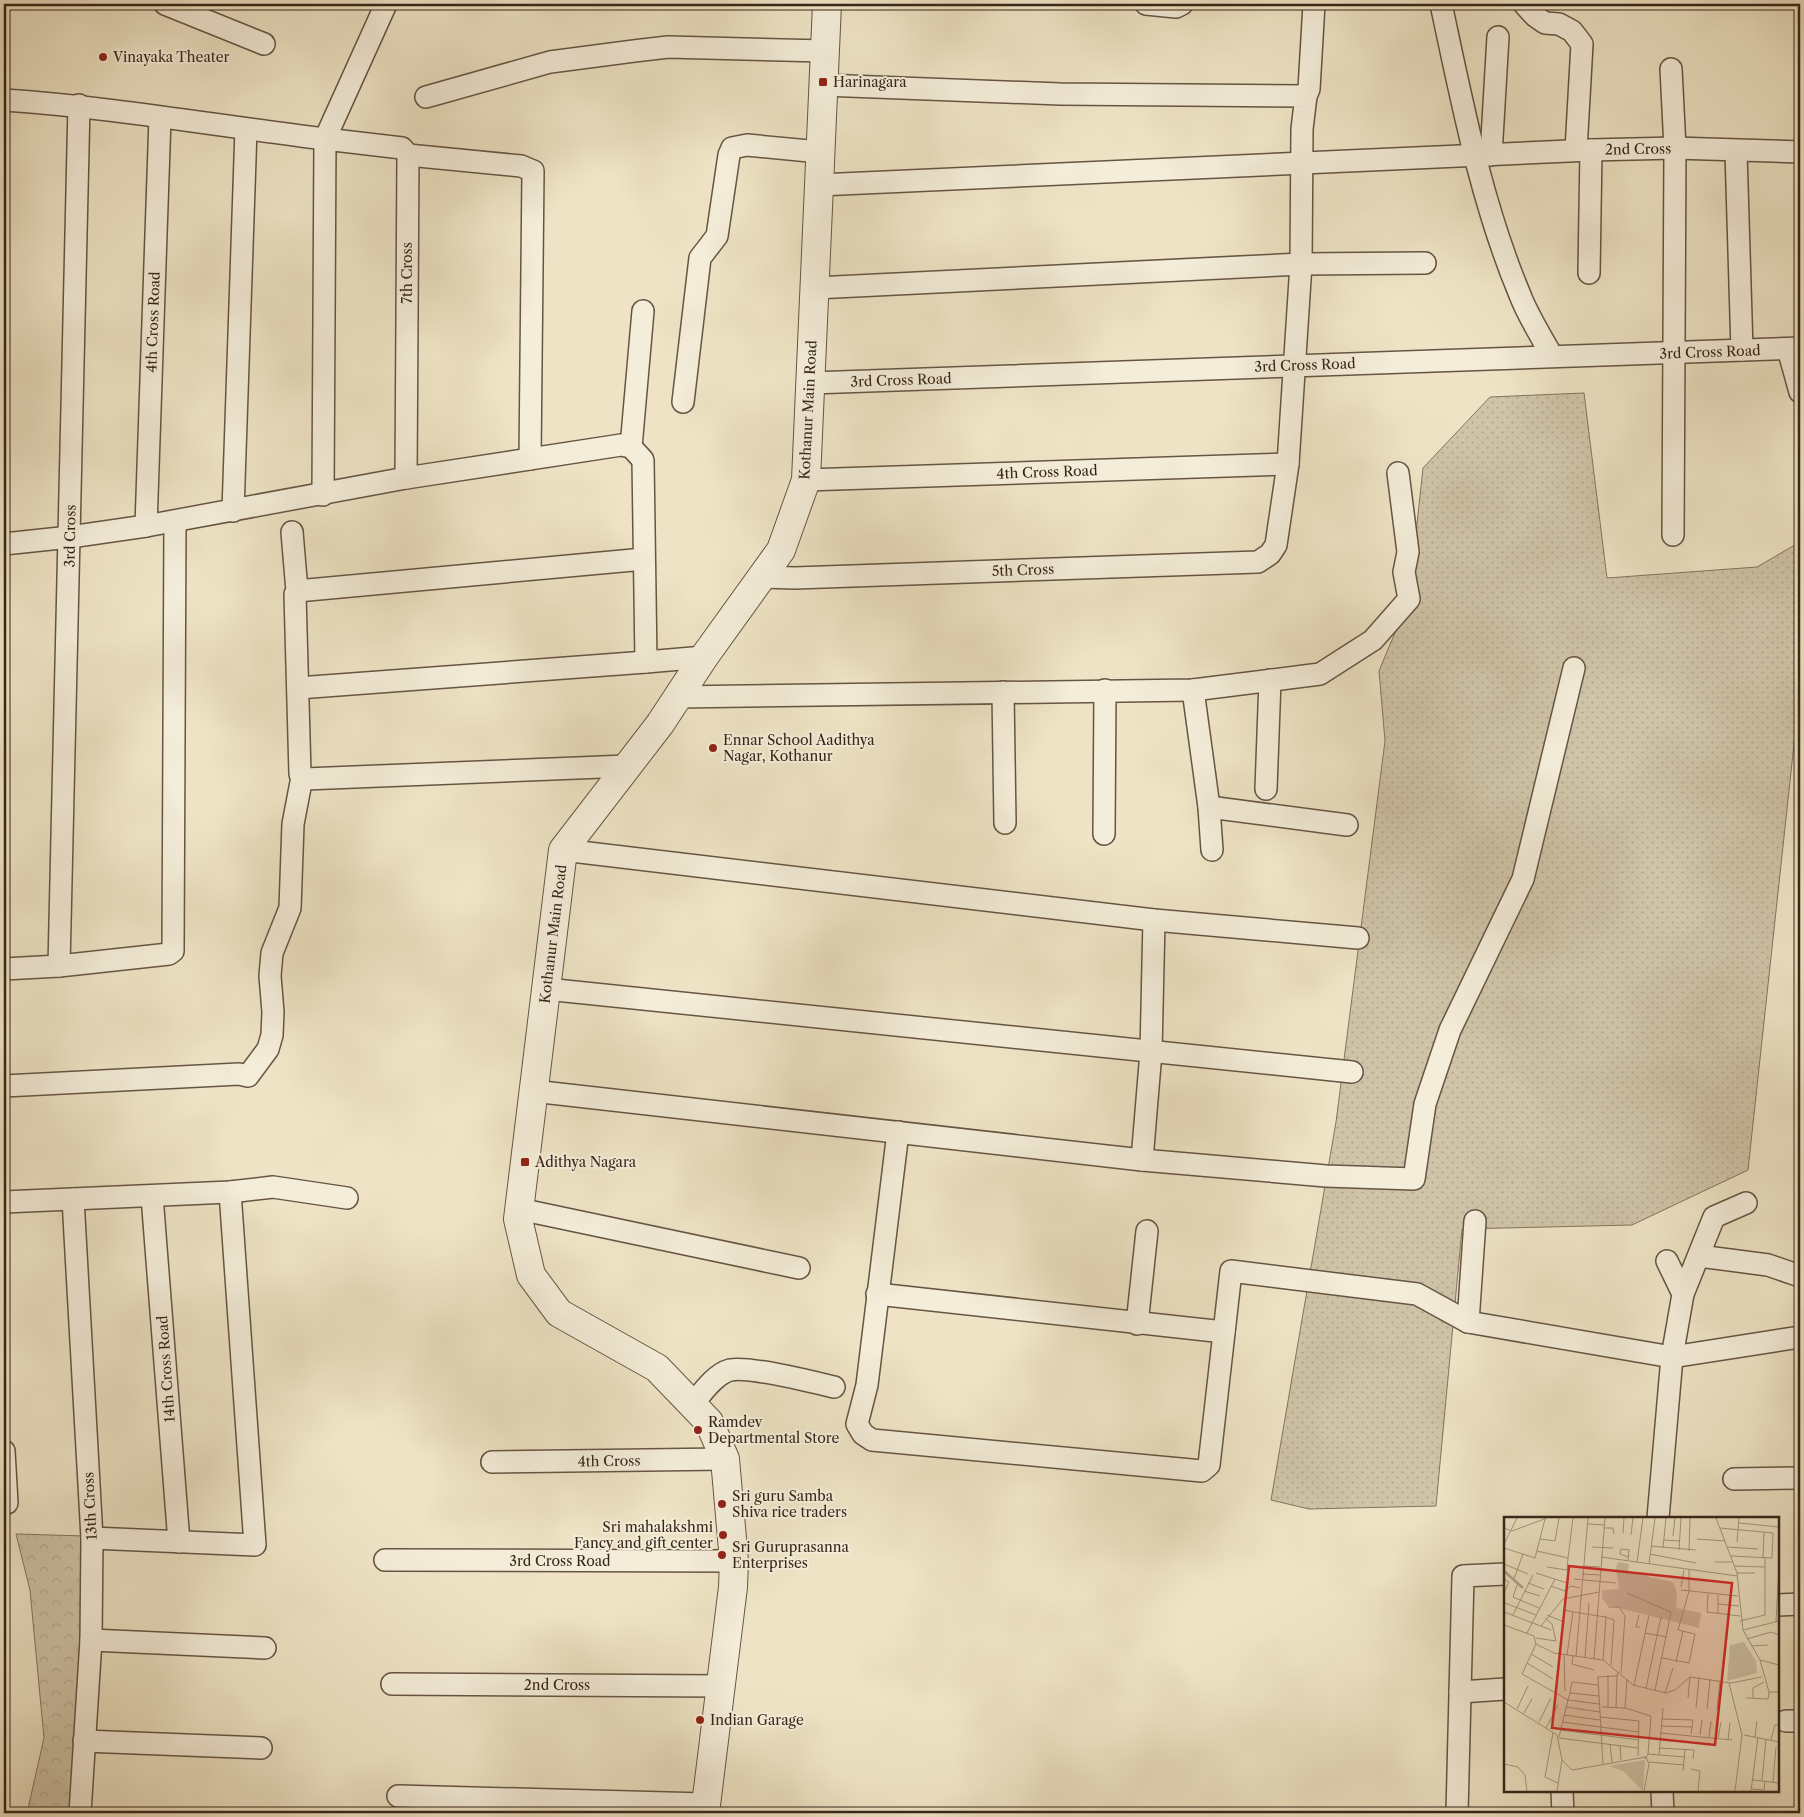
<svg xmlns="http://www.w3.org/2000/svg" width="1804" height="1817" font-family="'Libre Caslon Text',serif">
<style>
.grass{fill:url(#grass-dots);stroke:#847460}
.park{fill:url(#park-crowns);stroke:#847460}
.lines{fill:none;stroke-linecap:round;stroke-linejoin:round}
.minor-casing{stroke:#654;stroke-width:24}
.tertiary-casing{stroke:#654;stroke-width:30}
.minor{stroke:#f4edd9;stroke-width:21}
.tertiary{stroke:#f4edd9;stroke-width:28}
.poi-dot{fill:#8f2418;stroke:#f4edd9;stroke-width:2}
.labels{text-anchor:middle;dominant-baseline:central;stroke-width:4;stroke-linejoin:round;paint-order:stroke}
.poi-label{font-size:14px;fill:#382519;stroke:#f4edd9;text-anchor:start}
.street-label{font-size:14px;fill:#382519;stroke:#f4edd9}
.inset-river{fill:none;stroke:#b0a38b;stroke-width:2.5}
.inset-road{fill:none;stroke:#a59880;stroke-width:1}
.view{fill:#d62828;fill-opacity:0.15;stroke:#d62828;stroke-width:2.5}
.inset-edge{fill:none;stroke:#382519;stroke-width:2.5}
</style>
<defs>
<pattern id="grass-dots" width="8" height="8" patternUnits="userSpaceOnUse" patternTransform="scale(1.25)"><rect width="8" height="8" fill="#cfc4a8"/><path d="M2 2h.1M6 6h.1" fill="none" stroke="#b2a890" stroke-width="1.8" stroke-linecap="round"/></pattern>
<pattern id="park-crowns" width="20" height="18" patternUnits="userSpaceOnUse" patternTransform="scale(1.25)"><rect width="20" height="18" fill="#cfc4a8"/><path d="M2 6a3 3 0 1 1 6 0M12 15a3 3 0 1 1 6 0" fill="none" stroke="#b2a890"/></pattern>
</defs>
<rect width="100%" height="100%" fill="#eee4c5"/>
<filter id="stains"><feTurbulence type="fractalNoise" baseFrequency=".004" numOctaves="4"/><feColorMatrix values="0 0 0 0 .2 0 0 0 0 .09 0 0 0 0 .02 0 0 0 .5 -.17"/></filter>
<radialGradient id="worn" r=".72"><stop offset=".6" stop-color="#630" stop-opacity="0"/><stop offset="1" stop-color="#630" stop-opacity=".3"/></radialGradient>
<polygon class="grass" points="1584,393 1607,578 1757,567 1800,542 1800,689 1748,1170 1632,1225 1462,1229 1436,1506 1309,1509 1271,1500 1336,1122 1385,741 1379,671 1409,599 1423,468 1490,397"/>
<polygon class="park" points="16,1534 86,1536 71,1813 27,1813 44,1738 30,1590"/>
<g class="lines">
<g class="minor-casing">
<g id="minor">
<polyline points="165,4 264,44"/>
<polyline points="1146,4 1176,7 1182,4"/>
<path d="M1441,4c21,98 40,198 79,291 8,21 21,41 32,61"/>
<polyline points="1524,4 1535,16 1545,23 1559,24 1572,31 1582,44 1576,150"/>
<polyline points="1671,69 1675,148 1673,535"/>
<polyline points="1306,96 1309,89 1314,4"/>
<polyline points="426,97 550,62 634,51 668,47 825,51"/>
<path d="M4,100c107,7 214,26 321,39l61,-135"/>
<polyline points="1736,152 1742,350"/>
<polyline points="408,155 521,166 533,171 530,459"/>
<polyline points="1491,155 1498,37"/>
<polyline points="819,185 1591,150 1675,148 1800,152"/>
<polyline points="1589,273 1591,150"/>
<polyline points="815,288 1301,264 1425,263"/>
<polyline points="1788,349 1800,392"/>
<polyline points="811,383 1800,348"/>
<polyline points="683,402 700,258 717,236 729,155 732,148 747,145 820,152"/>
<polyline points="631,447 643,311"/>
<polyline points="806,480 1288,464"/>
<polyline points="323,495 325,139 402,148 408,155 406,478"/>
<polyline points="233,511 246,129"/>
<polyline points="146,526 160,118"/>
<polyline points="4,544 70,537 146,526 406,478 621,445 631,447 643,460 646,662 704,657"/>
<polyline points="763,577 795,578 1258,562 1270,554 1276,545 1288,464 1301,264 1302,129 1306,96 1060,94 823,85"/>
<polyline points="297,591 644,559"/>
<polyline points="298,688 646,662"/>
<polyline points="1193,690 1209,807"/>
<polyline points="1003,692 1005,823"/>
<polyline points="677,697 1193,690 1320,674 1373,640 1409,599 1404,572 1408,552 1398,473"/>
<polyline points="302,777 305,779 627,766"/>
<polyline points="1266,789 1270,680"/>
<polyline points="1104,834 1105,690"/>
<polyline points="563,850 1154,920 1358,938"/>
<polyline points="1212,850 1209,807 1347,825"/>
<polyline points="59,966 79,105"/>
<polyline points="4,969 59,966 169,954 173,951 175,521"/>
<polyline points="546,989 1352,1072"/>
<polyline points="4,1086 239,1074 248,1076 268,1049 272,1035 273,1012 270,976 272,953 290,908 293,824 302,777 300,774 295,594 297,591 292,532"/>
<polyline points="533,1091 1142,1160 1326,1176 1414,1179 1425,1104 1450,1030 1523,879 1574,668"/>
<polyline points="898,1132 867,1385 857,1424 863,1434 872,1440 1202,1471 1209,1465 1231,1271 1417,1294 1468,1322 1672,1357 1800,1337"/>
<polyline points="1142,1160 1151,1052 1154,920"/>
<polyline points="152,1196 179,1542"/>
<polyline points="73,1199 92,1538 91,1640 80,1813"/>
<polyline points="4,1202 230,1192 273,1187 347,1198"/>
<polyline points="519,1209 799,1268"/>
<polyline points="1699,1256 1768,1265 1800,1276"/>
<polyline points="877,1294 1224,1332"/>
<polyline points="1683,1294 1714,1217 1746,1203"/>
<polyline points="1468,1322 1475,1221"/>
<polyline points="1137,1324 1147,1231"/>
<path d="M693,1404c9,-11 22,-30 37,-34 19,-4 83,12 104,17"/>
<polyline points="4,1451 7,1503"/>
<polyline points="492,1462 725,1459"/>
<polyline points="1734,1479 1800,1478"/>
<polyline points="1658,1518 1672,1357 1683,1294 1667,1261"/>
<polyline points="92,1538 255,1545 230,1192"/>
<polyline points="385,1560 734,1561"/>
<polyline points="1778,1605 1800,1604"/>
<polyline points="91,1640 265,1648"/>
<polyline points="392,1684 721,1686"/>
<polyline points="1460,1692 1505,1689"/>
<polyline points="1786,1721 1800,1721"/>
<polyline points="84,1741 261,1748"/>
<polyline points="1562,1791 1563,1813"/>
<polyline points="1662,1791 1663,1813"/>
<polyline points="398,1796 705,1804"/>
<polyline points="1457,1813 1463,1576 1505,1574"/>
</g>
</g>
<g class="tertiary-casing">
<polyline id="tertiary" points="705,1813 733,1587 734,1561 725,1459 709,1422 657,1368 559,1313 531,1275 518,1219 563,850 660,724 704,657 781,550 806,480 827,4"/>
</g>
<use href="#minor" class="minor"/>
<use href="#tertiary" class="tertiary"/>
</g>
<g class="poi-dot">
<circle cx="103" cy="57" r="5"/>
<rect x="818" y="77" width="10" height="10" rx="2.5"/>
<circle cx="713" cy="748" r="5"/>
<rect x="520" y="1157" width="10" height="10" rx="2.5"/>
<circle cx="698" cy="1430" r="5"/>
<circle cx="722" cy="1504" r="5"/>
<circle cx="723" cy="1535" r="5"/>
<circle cx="722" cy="1555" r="5"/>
<circle cx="700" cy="1720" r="5"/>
</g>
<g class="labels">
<g class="poi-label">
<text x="113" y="57">Vinayaka Theater</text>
<text x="833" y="82">Harinagara</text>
<text x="723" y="740">Ennar School Aadithya<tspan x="723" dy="16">Nagar, Kothanur</tspan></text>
<text x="535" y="1162">Adithya Nagara</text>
<text x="708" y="1422">Ramdev<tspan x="708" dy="16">Departmental Store</tspan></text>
<text x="732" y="1496">Sri guru Samba<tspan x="732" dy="16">Shiva rice traders</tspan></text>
<text x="713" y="1527" text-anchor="end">Sri mahalakshmi<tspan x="713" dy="16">Fancy and gift center</tspan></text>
<text x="732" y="1547">Sri Guruprasanna<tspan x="732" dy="16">Enterprises</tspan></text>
<text x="710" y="1720">Indian Garage</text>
</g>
<g class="street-label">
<text transform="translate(1638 149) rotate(-1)">2nd Cross</text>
<text transform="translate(407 273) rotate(-90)">7th Cross</text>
<text transform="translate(153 322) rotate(-88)">4th Cross Road</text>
<text transform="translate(1710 352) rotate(-2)">3rd Cross Road</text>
<text transform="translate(1305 365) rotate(-2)">3rd Cross Road</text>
<text transform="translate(901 380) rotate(-2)">3rd Cross Road</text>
<text transform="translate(808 410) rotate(-87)">Kothanur Main Road</text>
<text transform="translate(1047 472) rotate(-2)">4th Cross Road</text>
<text transform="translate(70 536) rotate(-89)">3rd Cross</text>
<text transform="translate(1023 570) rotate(-2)">5th Cross</text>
<text transform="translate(553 934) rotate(-83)">Kothanur Main Road</text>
<text transform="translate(166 1369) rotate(-94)">14th Cross Road</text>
<text transform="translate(609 1461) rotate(-1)">4th Cross</text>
<text transform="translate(90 1506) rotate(-93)">13th Cross</text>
<text x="560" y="1561">3rd Cross Road</text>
<text x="557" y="1685">2nd Cross</text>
</g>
</g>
<g transform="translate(1504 1517)">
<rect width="275" height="275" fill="#eee4c5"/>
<path d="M114,45l11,2 -1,8 45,10 4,11 -1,15 25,5 -2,15 -92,-23 -5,-7v-8l17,-1 -3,-21zM240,125l12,19 1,12 -30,8 3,-36zM141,243l-2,31 -20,-20 -14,-5z" fill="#cfc4a8"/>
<path class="inset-river" d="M0,54l19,17"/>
<path class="inset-road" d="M212,1l21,55 6,57 17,30 9,32h10M235,6l40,4M84,7l16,1M0,11l8,3 35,-13M100,11h9l1,6M216,11l53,5 -1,25M119,16l1,-15M127,18l2,-17M169,19l2,-18M36,22l15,2 4,-23M193,22l28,2M160,23l16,1M233,25l2,-24M0,27l13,-26M147,29l45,4M88,30l21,1M223,30l31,2M0,31l31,10 10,-39M159,31l3,-30M175,33l2,-32M33,34l31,7 5,-40M185,34l1,-33M146,37l46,9M227,39l41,2M97,40l136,19M259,41l1,-26M124,43l1,-10 -8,-1 -1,5 8,3M133,45l6,-44M211,45h18M0,47l24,10M145,47l6,-46M79,49l17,1M230,49l31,1M43,50l20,3 1,-12M32,56l31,10M233,56h18M78,57l18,1M0,62l5,3 -5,11M10,62l9,-25M70,62l42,4M24,66l16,6M13,68l-4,12 26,11M47,69l14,5 6,-5 9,2M177,70l3,-17M177,73l57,6M20,74l16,5M123,76l44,19 -16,78M204,77l-1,18 33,4M1,86l31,12M214,87l21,2M104,90h11l6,9 -4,57M0,95l47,18M214,96v-18M9,98l20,-40M43,98l17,7 -3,18M135,98l-3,12h4M236,104l25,-6v-57M59,105l1,-12 9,2M272,105l3,-56M0,108l30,11 2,8 18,9 49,7 30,25 33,8 9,-3 15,-13 41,6 31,-6M37,109l22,-27 36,-7M239,113l36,-9M23,116l28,-54M141,116l22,4M32,121l20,3 -4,-17 -7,-6M243,122l24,-7 8,3M32,127l-14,30 46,26 -9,37M247,129l17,-1M27,137l22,13M60,137l1,37M63,138l6,-43 33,5 8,3 -3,45M69,139l-1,8 22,6M72,139l12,-138M81,141l4,-55M158,141l27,5 6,-29 -17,-4 11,-39v-21M90,142l11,-141M99,143l3,-43M256,143l19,5M172,145l7,-31M23,146l26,16M225,166l13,52 -7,56M130,168l15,-70M142,171l15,-71M66,176l2,-11 26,3M161,176l8,-25M95,179l-29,-3 -2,7 31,4M184,181l2,-21M242,181l22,1 1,-7M249,181v-10l11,-6M0,185l53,33 5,25 10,10 74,-13 3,7 -5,27M62,190l34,5M98,190l23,1 26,8 -3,38 -3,5M104,190v-32M112,191l1,-32M121,191l2,-29M192,191l3,-31M13,192l11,-23M203,192l3,-30M213,192l3,-27M20,196l8,-14M60,198l36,5M96,200l39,4 -1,35M157,202l32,1 -2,14M35,205l12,-24M58,205l77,10M157,209l31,1M42,211l12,-23M57,213l78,10M49,216l-8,44 13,6M156,216l72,7M196,218l2,-15M240,218l35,7M205,220l2,-16M251,220l2,-16M55,221l79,10M214,221l3,-16M156,223l27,2M224,223l2,-17M267,223l4,-15h4M106,227l2,18M116,228l1,15M155,231l35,2 -1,9M144,237l37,3M155,238l4,-47M145,245l35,3M0,247l14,3 7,8 2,16M99,248l-5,-88 19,-1 1,-4M187,252l9,2 -2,20M179,254l2,-22M249,263l26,3M258,264l4,-42M269,265l3,-35M248,272l12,1 1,-9M53,274l5,-31M247,274l7,-54"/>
<path class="view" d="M65,49l163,17 -17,162 -163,-17z"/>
<rect width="275" height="275" class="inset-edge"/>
</g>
<rect width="1804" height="1817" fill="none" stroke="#eee4c5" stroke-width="20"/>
<rect x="5" y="5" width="1794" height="1807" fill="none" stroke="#382519" stroke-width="2.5"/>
<rect x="10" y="10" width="1784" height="1797" fill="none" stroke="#382519"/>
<rect width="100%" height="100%" filter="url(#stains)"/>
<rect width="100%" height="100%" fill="url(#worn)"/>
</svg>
